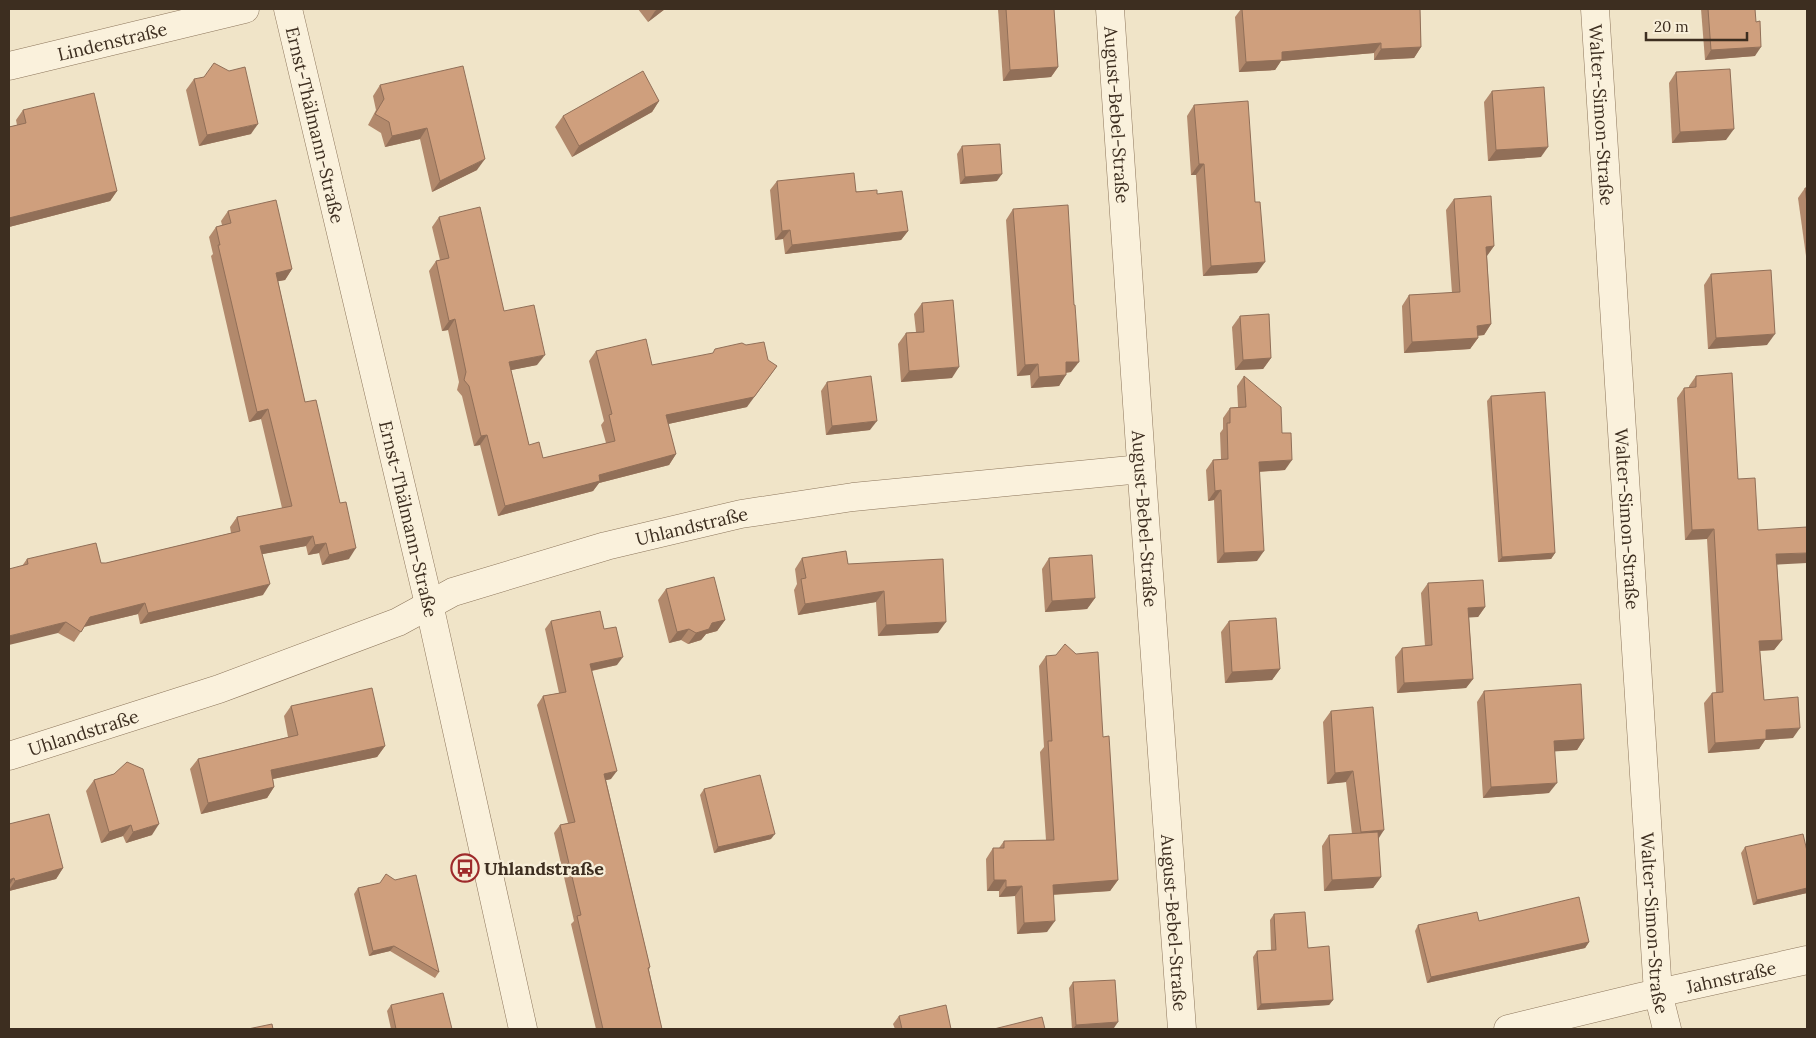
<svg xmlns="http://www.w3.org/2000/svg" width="1816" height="1038" font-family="Lora,serif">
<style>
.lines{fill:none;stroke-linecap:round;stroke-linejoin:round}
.minor-casing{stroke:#8d765c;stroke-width:29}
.minor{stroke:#faf1dc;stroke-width:28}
.wall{fill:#b2896c}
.shaded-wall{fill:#916f58}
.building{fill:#cf9f7d;stroke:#916f58}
.labels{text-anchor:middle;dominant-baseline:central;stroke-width:4.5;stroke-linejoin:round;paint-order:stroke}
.street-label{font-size:18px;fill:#3d2e20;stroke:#f7eed8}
.poi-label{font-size:18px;font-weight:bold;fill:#3d2e20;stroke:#f7eed8;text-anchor:start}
</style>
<rect width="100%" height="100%" fill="#f0e4c8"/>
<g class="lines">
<g class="minor-casing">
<g id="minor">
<path id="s1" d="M288,9l141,595 94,425"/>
<path id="s2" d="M1110,9l33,482 39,538"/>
<path id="s3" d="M1595,9l63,984 9,36"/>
<path id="s4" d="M9,66l236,-57"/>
<path id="s5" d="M9,756l210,-67 179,-67 55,-30 153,-46 135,-32 112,-17 288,-28"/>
<path id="s6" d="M1508,1029l132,-32 167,-37"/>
</g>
</g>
<use href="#minor" class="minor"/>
</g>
<g class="wall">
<polygon points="638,9 665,9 648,22"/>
<polygon points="998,9 1054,9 1058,67 1051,77 1003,81"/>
<polygon points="1241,9 1420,9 1421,47 1414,58 1374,60 1374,53 1281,61 1275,70 1239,72 1235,17"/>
<polygon points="1701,9 1755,9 1755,56 1705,60"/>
<polygon points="1676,72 1726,140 1672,143 1669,83"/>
<polygon points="194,79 251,134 199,146 186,90"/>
<polygon points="380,85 477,170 432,192 420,139 385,147 381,133 368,125 376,110 373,96"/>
<polygon points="1492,91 1541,157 1488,161 1484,102"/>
<polygon points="659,101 652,112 572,157 555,127 563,116"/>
<polygon points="1194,105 1257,273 1203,276 1196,175 1191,175 1187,116"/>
<polygon points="23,110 117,191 110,201 9,227 9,127 17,125 16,120"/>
<polygon points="962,146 997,181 960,184 957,154"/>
<polygon points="777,181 877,194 908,231 901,240 785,254 783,239 775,240 770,190"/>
<polygon points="1805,188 1807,188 1807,256 1806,256 1798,198"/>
<polygon points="1454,199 1494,246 1487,256 1491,324 1484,335 1477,336 1478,338 1470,349 1404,353 1402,306 1409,295 1452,293 1446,210"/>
<polygon points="1013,209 1071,372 1066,373 1059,386 1031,388 1030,375 1017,376 1006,220"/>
<polygon points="228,211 292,269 285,280 278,281 305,402 349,559 322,565 319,553 308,555 306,546 262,554 263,595 140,624 138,614 84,627 74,642 58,633 22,566 27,559 106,563 231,533 230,527 237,517 282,508 261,419 249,422 211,256 213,254 209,237 216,227 222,225 221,221"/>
<polygon points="439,217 504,311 537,365 511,370 529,445 543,458 606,443 601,425 604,421 589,361 596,351 652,365 747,407 668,424 676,454 669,465 599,483 593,491 498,516 480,445 474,446 462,396 457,390 459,382 448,330 442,331 429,271 436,261 440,260 432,227"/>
<polygon points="1711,274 1767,345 1708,349 1704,285"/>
<polygon points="922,303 952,378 901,382 898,344 906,333 916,332 914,314"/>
<polygon points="1240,316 1271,358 1263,369 1235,370 1232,327"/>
<polygon points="1244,376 1282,433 1285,470 1259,472 1257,561 1217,563 1214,500 1208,501 1206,470 1213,460 1221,459 1220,433 1223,429 1223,418 1230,408 1238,407 1237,386"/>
<polygon points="1696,376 1758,530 1777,564 1782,640 1774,650 1760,651 1764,700 1793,738 1765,740 1759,749 1708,753 1704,703 1712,693 1716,693 1707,539 1685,540 1677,398 1684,388 1689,388 1689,386"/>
<polygon points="827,382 870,430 826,435 821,391"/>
<polygon points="1491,396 1555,553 1551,559 1498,562 1487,401"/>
<polygon points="802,558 848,564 938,633 878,636 876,602 798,615 794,590 797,584 795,569"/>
<polygon points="1049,558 1095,598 1087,609 1045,612 1042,569"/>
<polygon points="1428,583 1485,607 1478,617 1469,617 1473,679 1466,688 1397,693 1395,657 1402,648 1425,646 1421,593"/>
<polygon points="666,589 725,620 717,631 706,634 701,640 688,644 681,640 669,643 658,600"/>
<polygon points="551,621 604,629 617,665 592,671 611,779 606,780 650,967 649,970 662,1029 596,1029 571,924 574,921 554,833 560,825 568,823 537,705 543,696 559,693 545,629"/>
<polygon points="1229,621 1280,669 1272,680 1225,683 1221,632"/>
<polygon points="1046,656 1103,737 1118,880 1110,891 1053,895 1047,932 1017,934 1015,896 999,897 999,891 987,891 986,859 993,848 999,848 1004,841 1046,840 1040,752 1044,747 1039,666"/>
<polygon points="1484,691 1584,739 1577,750 1555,751 1549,793 1483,798 1477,702"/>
<polygon points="291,706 385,746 377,757 273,779 274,787 267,798 201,814 190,769 198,759 288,737 284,716"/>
<polygon points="1331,711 1378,839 1381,877 1373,888 1324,891 1322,846 1329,835 1352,834 1346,782 1327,784 1323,722"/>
<polygon points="114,774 152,835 126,843 123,836 101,843 86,791 94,780"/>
<polygon points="704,789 771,839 714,853 700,795"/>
<polygon points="9,824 63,868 56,879 9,891"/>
<polygon points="1745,847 1807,851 1807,893 1753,905 1741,853"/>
<polygon points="358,888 439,972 435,978 390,951 369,956 354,894"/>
<polygon points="1274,914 1308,948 1333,1000 1329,1005 1257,1010 1253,957 1257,951 1271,950 1270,920"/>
<polygon points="1479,921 1589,942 1585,948 1427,983 1415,931 1418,925"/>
<polygon points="1073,982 1114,1028 1091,1029 1072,1029 1069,988"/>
<polygon points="391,1005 452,1029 391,1029 387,1011"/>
<polygon points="899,1016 951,1029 895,1029 893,1024"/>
</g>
<g class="shaded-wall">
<polygon points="658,9 665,9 648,22 655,11"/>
<polygon points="1381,43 1374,53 1281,61 1275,70 1239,72 1246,62 1282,52"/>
<polygon points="1421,47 1414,58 1374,60 1381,49"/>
<polygon points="1761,47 1755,56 1705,60 1711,50"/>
<polygon points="1058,67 1051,77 1003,81 1010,70"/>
<polygon points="659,101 652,112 572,157 579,146"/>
<polygon points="258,124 251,134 199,146 207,135"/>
<polygon points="427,128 420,139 385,147 392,136"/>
<polygon points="1734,129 1726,140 1672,143 1680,132"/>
<polygon points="1548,147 1541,157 1488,161 1496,150"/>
<polygon points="485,159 477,170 432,192 440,181"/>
<polygon points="1199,164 1204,164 1196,175 1191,175"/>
<polygon points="1002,174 997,181 960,184 965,177"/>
<polygon points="117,191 110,201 9,227 9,218"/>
<polygon points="790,230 783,239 775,240 782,231"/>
<polygon points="908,231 901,240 785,254 792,245"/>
<polygon points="1494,246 1486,257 1486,247"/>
<polygon points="1265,262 1257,273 1203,276 1211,266"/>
<polygon points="292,269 285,280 269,283 276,273"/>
<polygon points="455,319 448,330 442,331 449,321"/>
<polygon points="1491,324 1484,335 1469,336 1477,326"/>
<polygon points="1775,334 1767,345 1708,349 1716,338"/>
<polygon points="1478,338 1470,349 1404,353 1412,342"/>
<polygon points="545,355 537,365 502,372 509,362"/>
<polygon points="1271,358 1263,369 1235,370 1243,360"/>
<polygon points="1066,362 1079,362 1071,372 1058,373"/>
<polygon points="1038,364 1030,375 1017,376 1025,365"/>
<polygon points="777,366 747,407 659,426 666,415"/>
<polygon points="959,367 952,378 901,382 909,371"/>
<polygon points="1066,375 1059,386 1031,388 1039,377"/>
<polygon points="268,409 261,419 249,422 257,412"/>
<polygon points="877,421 870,430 826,435 832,426"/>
<polygon points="487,435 480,445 474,446 481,436"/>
<polygon points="676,454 669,465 599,483 593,491 498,516 505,506 599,475"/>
<polygon points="1292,460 1285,470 1252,472 1259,462"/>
<polygon points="1221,490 1214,500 1208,501 1215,491"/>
<polygon points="1714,529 1707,539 1685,540 1692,530"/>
<polygon points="313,536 306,546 253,556 260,546"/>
<polygon points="326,543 319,553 308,555 315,545"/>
<polygon points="356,548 349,559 322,565 329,555"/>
<polygon points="1264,551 1257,561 1217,563 1224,553"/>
<polygon points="1555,553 1551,559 1498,562 1502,557"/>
<polygon points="1807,553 1807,563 1769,565 1776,554"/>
<polygon points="270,584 263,595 140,624 148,613"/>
<polygon points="884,591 876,602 798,615 805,604"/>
<polygon points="1095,598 1087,609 1045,612 1052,601"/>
<polygon points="145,603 138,614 83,627 90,617"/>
<polygon points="1485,607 1478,617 1461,618 1468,608"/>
<polygon points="725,620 717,631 706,634 701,640 688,644 696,633 712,623"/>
<polygon points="66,622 58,633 9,645 9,636"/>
<polygon points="946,622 938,633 878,636 886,625"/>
<polygon points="689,629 681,640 669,643 677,632"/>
<polygon points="1782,640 1774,650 1752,651 1759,641"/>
<polygon points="623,657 617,665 585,672 590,664"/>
<polygon points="1280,669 1272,680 1225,683 1232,672"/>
<polygon points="1473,679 1466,688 1397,693 1404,683"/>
<polygon points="1800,728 1793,738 1765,740 1759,749 1708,753 1715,743 1766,730"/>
<polygon points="1584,739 1577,750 1546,752 1554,741"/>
<polygon points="385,746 377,757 263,781 271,770"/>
<polygon points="617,771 611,779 598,782 604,774"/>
<polygon points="1353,771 1346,782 1327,784 1335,773"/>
<polygon points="1557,783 1549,793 1483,798 1491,787"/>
<polygon points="274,787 267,798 201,814 208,803"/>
<polygon points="159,824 152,835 126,843 133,832"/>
<polygon points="131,825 123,836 101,843 109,832"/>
<polygon points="1384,830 1377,841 1353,843 1361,832"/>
<polygon points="775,834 771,839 714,853 718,847"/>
<polygon points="63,868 56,879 9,891 9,890 15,881"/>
<polygon points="1381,877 1373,888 1324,891 1332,880"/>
<polygon points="14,878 9,886 9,880"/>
<polygon points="994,880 1006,880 999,891 987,891"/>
<polygon points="1118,880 1110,891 1045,895 1053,885"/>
<polygon points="1022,886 1015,896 999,897 1006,887"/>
<polygon points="1807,888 1807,893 1753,905 1757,900"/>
<polygon points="1055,921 1047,932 1017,934 1024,923"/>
<polygon points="1589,942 1585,948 1427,983 1431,977"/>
<polygon points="394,946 390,951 369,956 373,951"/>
<polygon points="1333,1000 1329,1005 1257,1010 1261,1004"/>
<polygon points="1118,1022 1114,1028 1091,1029 1073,1029 1076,1025"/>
</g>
<g class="building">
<polygon points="1006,9 1054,9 1058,67 1010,70"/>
<polygon points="1242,9 1420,9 1421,47 1381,49 1381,43 1282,52 1282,60 1246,62"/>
<polygon points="1708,9 1755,9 1756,22 1760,21 1761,47 1711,50"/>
<polygon points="214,63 229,71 245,67 258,124 207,135 194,79 204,77"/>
<polygon points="463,66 485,159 440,181 427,128 392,136 389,122 375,114 384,99 380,85"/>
<polygon points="1730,69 1734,129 1680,132 1676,72"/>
<polygon points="643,71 659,101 579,146 563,116"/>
<polygon points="1544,87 1548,147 1496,150 1492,91"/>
<polygon points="94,93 117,191 9,218 9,127 26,123 23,110"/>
<polygon points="1248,101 1255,202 1260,202 1265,262 1211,266 1204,164 1199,164 1194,105"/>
<polygon points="1000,144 1002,174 965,177 962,146"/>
<polygon points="854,173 856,192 877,190 877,194 902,191 908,231 792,245 790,230 782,231 777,181"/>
<polygon points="1805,188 1807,188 1807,204"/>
<polygon points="1491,196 1494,246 1486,247 1491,324 1477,326 1478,338 1412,342 1409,295 1460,292 1454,199"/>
<polygon points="276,200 292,269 276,273 305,402 316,400 340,503 346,502 356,548 329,555 326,543 315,545 313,536 260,546 270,584 148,613 145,603 90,617 81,632 66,622 9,636 9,569 28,564 27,559 96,543 101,563 106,563 240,531 237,517 292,506 268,409 257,412 218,245 220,245 216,227 231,223 228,211"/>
<polygon points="1068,205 1074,305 1075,305 1079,362 1066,362 1066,375 1039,377 1038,364 1025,365 1013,209"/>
<polygon points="480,207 504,311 534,305 545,355 509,362 529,445 539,442 543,458 615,441 609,415 612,414 596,351 646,339 652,365 713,353 715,349 742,343 746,345 764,342 768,360 777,366 754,397 666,415 676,454 599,475 600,481 505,506 487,435 481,436 469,386 464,380 466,372 455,319 449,321 436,261 449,258 439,217"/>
<polygon points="1771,270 1775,334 1716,338 1711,274"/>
<polygon points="953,300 959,367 909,371 906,333 924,332 922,303"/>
<polygon points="1269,314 1271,358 1243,360 1240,316"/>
<polygon points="1732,373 1738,479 1755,478 1758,530 1807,527 1807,553 1776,554 1782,640 1759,641 1764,700 1798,697 1800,728 1766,730 1766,739 1715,743 1712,693 1723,692 1714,529 1692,530 1684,388 1696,387 1696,376"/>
<polygon points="871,376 877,421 832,426 827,382"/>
<polygon points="1244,376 1281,407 1282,433 1291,433 1292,460 1259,462 1264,551 1224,553 1221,490 1215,491 1213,460 1228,459 1227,423 1230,423 1230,408 1246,407"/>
<polygon points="1545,392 1555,553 1502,557 1491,396"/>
<polygon points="846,551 848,564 943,559 946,622 886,625 884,591 805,604 801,579 806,578 802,558"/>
<polygon points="1092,555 1095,598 1052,601 1049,558"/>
<polygon points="714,577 725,620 712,623 709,629 696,633 689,629 677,632 666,589"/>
<polygon points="1483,580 1485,607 1468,608 1473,679 1404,683 1402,648 1432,645 1428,583"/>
<polygon points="600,611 604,629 616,627 623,657 590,664 617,771 604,774 650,967 648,968 662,1029 603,1029 577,916 581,915 560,825 575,822 543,696 566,692 551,621"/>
<polygon points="1276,618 1280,669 1232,672 1229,621"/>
<polygon points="1065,644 1076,654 1098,652 1103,737 1109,736 1118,880 1053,885 1055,921 1024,923 1022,886 1006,887 1006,880 994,880 993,848 1004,848 1004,841 1054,840 1048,741 1052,741 1046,656 1056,655"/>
<polygon points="1581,684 1584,739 1554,741 1557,783 1491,787 1484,691"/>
<polygon points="372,688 385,746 271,770 274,787 208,803 198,759 298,735 291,706"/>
<polygon points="1373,707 1384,830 1361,832 1353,771 1335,773 1331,711"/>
<polygon points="127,762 143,769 159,824 133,832 131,825 109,832 94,780 114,774"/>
<polygon points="760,775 775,834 718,847 704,789"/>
<polygon points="49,814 63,868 15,881 14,878 9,880 9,824"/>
<polygon points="1378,832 1381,877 1332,880 1329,835"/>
<polygon points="1803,834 1807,851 1807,888 1757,900 1745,847"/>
<polygon points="386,874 395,880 416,875 439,972 394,946 373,951 358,888 380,883"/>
<polygon points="1579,897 1589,942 1431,977 1418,925 1477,912 1479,921"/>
<polygon points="1305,912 1308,948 1329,946 1333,1000 1261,1004 1257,951 1276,950 1274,914"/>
<polygon points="1115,980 1118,1022 1076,1025 1073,982"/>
<polygon points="443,993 452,1029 396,1029 391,1005"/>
<polygon points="946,1005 951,1029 902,1029 899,1016"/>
<polygon points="1042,1017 1045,1029 994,1029"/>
<polygon points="272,1024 273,1029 248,1029"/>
</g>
<defs>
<g id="bus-ring" transform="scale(1.4375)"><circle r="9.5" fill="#f7eed8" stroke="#9e2a2b" stroke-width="1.5"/><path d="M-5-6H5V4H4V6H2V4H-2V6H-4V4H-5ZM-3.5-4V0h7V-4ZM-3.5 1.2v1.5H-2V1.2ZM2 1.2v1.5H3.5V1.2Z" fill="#9e2a2b"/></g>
</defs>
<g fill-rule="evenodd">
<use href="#bus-ring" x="465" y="868"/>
</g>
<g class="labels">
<g class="street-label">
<text stroke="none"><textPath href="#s4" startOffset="106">Lindenstraße</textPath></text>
<text stroke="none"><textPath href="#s2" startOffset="106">August-Bebel-Straße</textPath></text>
<text stroke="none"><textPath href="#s3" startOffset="106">Walter-Simon-Straße</textPath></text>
<text stroke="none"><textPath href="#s1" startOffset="119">Ernst-Thälmann-Straße</textPath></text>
<text stroke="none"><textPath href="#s1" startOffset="524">Ernst-Thälmann-Straße</textPath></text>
<text stroke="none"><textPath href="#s2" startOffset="511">August-Bebel-Straße</textPath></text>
<text stroke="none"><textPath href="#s3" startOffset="511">Walter-Simon-Straße</textPath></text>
<text stroke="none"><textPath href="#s5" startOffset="722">Uhlandstraße</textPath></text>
<text stroke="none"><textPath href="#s5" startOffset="78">Uhlandstraße</textPath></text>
<text stroke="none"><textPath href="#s2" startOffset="916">August-Bebel-Straße</textPath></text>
<text stroke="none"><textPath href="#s3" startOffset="916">Walter-Simon-Straße</textPath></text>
<text stroke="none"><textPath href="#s6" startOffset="229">Jahnstraße</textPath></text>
</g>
<g class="poi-label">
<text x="484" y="868">Uhlandstraße</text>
</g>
</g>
<rect width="1816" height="1038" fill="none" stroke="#3d2e20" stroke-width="20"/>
<path d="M1646 32v8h101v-8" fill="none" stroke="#3d2e20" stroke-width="2.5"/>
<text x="1654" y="32" font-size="15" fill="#3d2e20" stroke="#f7eed8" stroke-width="4" paint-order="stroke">20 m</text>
</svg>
